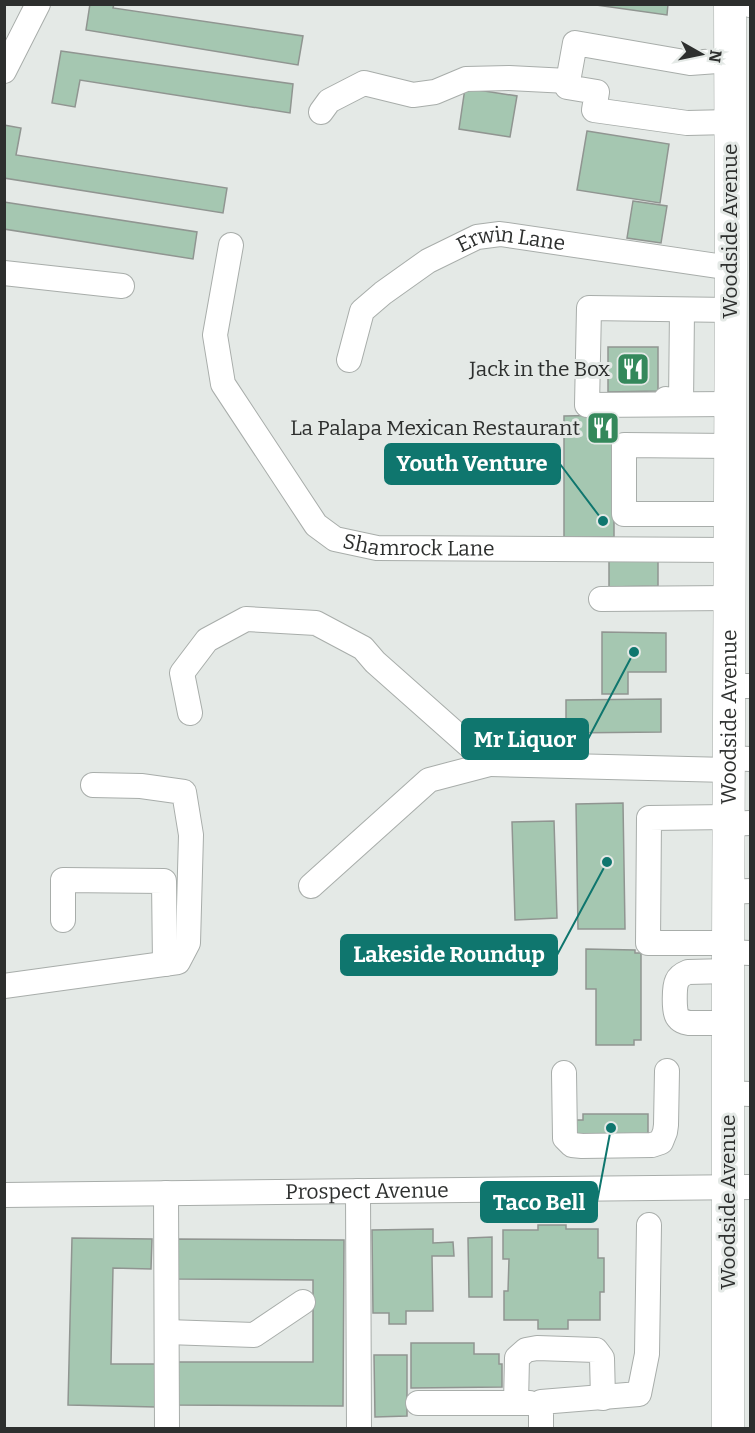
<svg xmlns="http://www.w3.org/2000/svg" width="755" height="1433" font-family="Bitter,serif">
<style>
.building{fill:#a5c7b1;stroke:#909591;stroke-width:1.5}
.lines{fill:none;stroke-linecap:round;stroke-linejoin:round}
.minor-casing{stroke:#a8adaa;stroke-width:26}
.major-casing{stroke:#a8adaa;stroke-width:33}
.minor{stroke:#fff;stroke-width:24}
.major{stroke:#fff;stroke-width:32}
.labels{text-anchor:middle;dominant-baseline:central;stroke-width:6;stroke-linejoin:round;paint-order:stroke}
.street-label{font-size:21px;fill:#2d2f2e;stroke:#e4e9e6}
.poi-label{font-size:21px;fill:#2d2f2e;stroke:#e4e9e6;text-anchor:end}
.leader{fill:none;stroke:#0f766e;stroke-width:2}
.callout-dot{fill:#0f766e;stroke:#e4e9e6;stroke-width:2}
.callout{fill:#0f766e;stroke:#0f766e;stroke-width:2}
.callout-label{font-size:22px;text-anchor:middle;font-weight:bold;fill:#fff}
</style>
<rect width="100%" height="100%" fill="#e4e9e6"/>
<g class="building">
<polygon points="90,4 114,4 113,8 303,36 298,65 86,30"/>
<polygon points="589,4 668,4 667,15"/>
<polygon points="61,51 293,84 290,113 80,80 75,107 52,103"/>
<polygon points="465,88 517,96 510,137 459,129"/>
<polygon points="4,125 21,128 16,155 227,188 223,213 4,178"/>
<polygon points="587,131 669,144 660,203 577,190"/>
<polygon points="633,201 667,206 661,243 627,238"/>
<polygon points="4,202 197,232 193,259 4,229"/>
<polygon points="608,347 658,347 658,391 608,392"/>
<polygon points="614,415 614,537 564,537 564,416"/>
<polygon points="658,557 658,586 609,587 609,558"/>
<polygon points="602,632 666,633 666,672 628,672 628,694 602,694"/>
<polygon points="661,699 661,732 566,733 566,700"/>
<polygon points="623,803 625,929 578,929 576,804"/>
<polygon points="554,821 557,918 515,920 512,822"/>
<polygon points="586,949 635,950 635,953 641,953 641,1040 634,1040 634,1045 596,1045 596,989 586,989"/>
<polygon points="583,1114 648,1114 648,1140 575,1135 575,1120 583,1120"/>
<polygon points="538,1225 566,1225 566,1229 598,1229 598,1258 604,1258 604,1292 600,1292 600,1320 568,1320 568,1329 538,1329 538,1320 504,1320 504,1291 508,1291 509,1259 503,1259 503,1230 538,1230"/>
<polygon points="433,1229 433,1243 453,1242 454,1256 432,1256 433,1311 406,1311 406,1324 389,1324 389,1313 373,1313 372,1230"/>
<polygon points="492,1237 492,1297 469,1297 468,1238"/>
<polygon points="72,1238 152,1239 151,1269 113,1268 111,1364 157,1364 156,1407 68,1405"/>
<polygon points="178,1239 344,1240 343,1406 176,1405 177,1362 313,1362 313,1280 178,1279"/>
<polygon points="411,1343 474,1343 474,1354 499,1354 499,1364 502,1364 502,1387 411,1388"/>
<polygon points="374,1355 407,1355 407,1416 375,1417"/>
</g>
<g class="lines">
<g class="minor-casing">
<g id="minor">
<polyline points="747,4 750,5"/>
<polyline points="4,71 38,4"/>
<polyline points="321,112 329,101 364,83 413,95 435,92 466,79 509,78 568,81"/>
<polyline points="730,122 687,123 594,110 597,92 567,87 575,43 690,63 731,60"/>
<path id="s1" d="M231,245l-16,90 8,49 93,141 19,14 42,9 353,2"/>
<polyline points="4,273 122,286"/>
<polyline points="730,310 589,308 587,405 730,404"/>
<path id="s2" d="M349,360l13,-49 21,-18 45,-32 49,-24 23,-3 231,34"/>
<polyline points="666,399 681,404 682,310"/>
<polyline points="730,446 624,445 624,514 730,514"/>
<polyline points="601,599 730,598"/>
<polyline points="729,686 750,686"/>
<polyline points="190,713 182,673 207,640 246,619 316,623 363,648 375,662 490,764 728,770"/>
<polyline points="729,758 750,759"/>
<polyline points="729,824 750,823"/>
<polyline points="311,886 429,780 490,764"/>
<polyline points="728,892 750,891"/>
<polyline points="63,920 63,880 164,881 165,964"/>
<polyline points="728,943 648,943 649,818 729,817"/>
<polyline points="728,952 750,953"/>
<polyline points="4,986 178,962 188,943 191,835 184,792 141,786 93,785"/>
<path d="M728,1023h-39c-5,-1 -9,-2 -12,-7 -3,-5 -3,-29 0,-35 2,-5 6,-7 11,-9l40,-1"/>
<polyline points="564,1073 565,1138 572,1145 582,1146 652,1145 661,1142 665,1132 666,1125 667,1071"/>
<polyline points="728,1093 750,1094"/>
<polyline points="358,1191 359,1428"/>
<polyline points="166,1193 167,1428"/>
<path id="s3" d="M4,1195l746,-8"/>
<polyline points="167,1332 254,1335 303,1302"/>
<polyline points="418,1403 530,1403"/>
<polyline points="516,1403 517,1358 526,1350 537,1348 596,1350 602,1358 603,1398"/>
<polyline points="541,1428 541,1402 639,1394 647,1354 649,1225"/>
</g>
</g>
<g class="major-casing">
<g id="major">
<path id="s4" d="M728,1428v-476l3,-684 -1,-264"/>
</g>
</g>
<use href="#minor" class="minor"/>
<use href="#major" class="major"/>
</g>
<defs>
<g id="restaurant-square" transform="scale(1.725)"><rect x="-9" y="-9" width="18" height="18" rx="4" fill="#34885b" stroke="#e4e9e6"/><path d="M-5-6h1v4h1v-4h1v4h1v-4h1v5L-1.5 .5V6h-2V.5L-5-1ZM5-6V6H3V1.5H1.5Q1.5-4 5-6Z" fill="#fff"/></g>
</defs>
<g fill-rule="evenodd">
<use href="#restaurant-square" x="633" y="369"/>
<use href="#restaurant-square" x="603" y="428"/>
</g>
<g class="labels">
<g class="street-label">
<text transform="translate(730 231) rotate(-90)">Woodside Avenue</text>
<text stroke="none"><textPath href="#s2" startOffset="222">Erwin Lane</textPath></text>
<text stroke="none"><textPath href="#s1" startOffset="418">Shamrock Lane</textPath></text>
<text stroke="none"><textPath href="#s4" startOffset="711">Woodside Avenue</textPath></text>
<text stroke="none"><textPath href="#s3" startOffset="363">Prospect Avenue</textPath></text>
<text transform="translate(728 1202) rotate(-90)">Woodside Avenue</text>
</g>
<g class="poi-label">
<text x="610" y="369">Jack in the Box</text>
<text x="580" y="428">La Palapa Mexican Restaurant</text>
</g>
</g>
<path class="leader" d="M603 521L560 464M634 652L588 739M607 862L557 955M611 1128L597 1202"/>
<g class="callout-dot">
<circle cx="603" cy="521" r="6"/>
<circle cx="634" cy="652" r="6"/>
<circle cx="607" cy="862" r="6"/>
<circle cx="611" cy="1128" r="6"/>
</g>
<g class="callout">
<rect x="385" y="444" width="175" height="40" rx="6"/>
<rect x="462" y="719" width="126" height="40" rx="6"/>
<rect x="341" y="935" width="216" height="40" rx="6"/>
<rect x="481" y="1182" width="116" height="40" rx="6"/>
</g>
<g class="callout-label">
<text x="472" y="471">Youth Venture</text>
<text x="525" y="747">Mr Liquor</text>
<text x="449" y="962">Lakeside Roundup</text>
<text x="539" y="1210">Taco Bell</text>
</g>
<rect width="755" height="1433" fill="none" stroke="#2d2f2e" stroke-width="12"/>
<g transform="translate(701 54) rotate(99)" stroke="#e4e9e6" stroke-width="4.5" paint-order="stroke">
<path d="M0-4.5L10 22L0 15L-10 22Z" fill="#2d2f2e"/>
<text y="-9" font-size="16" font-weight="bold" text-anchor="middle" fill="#2d2f2e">N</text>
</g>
</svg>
